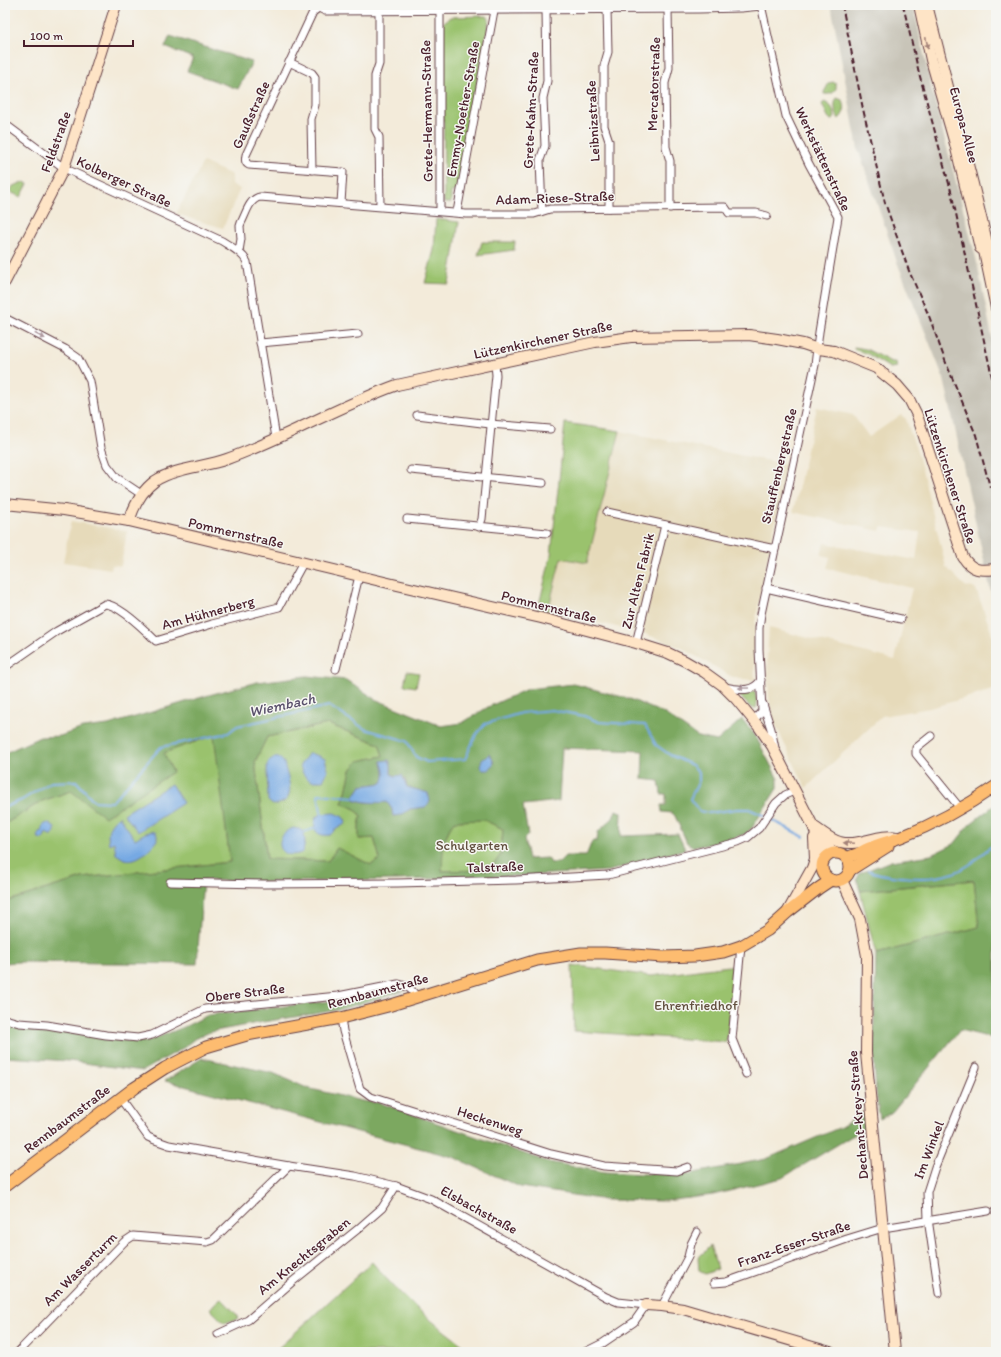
<svg xmlns="http://www.w3.org/2000/svg" width="1001" height="1357" font-family="Itim,sans-serif">
<style>
.built{fill:#e6daba}
.industrial{fill:#c8c4b8}
.green{fill:#9ac26d;stroke:#72704c}
.forest{fill:#7ba860;stroke:#626446;fill-rule:evenodd}
.water{fill:#76a9e3;stroke:#606487}
.lines{fill:none;stroke-linecap:round;stroke-linejoin:round}
.stream{stroke:#76a9e3;stroke-width:2}
.street-casing{stroke:#633e45;stroke-width:9}
.secondary-casing{stroke:#633e45;stroke-width:12}
.primary-casing{stroke:#633e45;stroke-width:13}
.street{stroke:#fff;stroke-width:7}
.secondary{stroke:#fee4c6;stroke-width:10}
.primary{stroke:#fdbc70;stroke-width:11}
.rail{stroke:#4a1f2b;stroke-width:2;stroke-dasharray:6 3;stroke-linecap:butt}
.oneway{fill:#a48278}
.oneway2{fill:#ae9aa0}
.labels{text-anchor:middle;dominant-baseline:central;stroke-width:3;stroke-linejoin:round;paint-order:stroke}
.street-label{font-size:14px;fill:#4a1f2b;stroke:#f6f6f2}
.park-label{font-size:14px;fill:#62503f;stroke:#f6f6f2}
.water-label{font-size:15px;font-style:italic;fill:#594f6b;stroke:#f6f6f2}
</style>
<rect width="100%" height="100%" fill="#f6f6f2"/>
<filter id="ink" filterUnits="userSpaceOnUse"><feTurbulence type="fractalNoise" baseFrequency=".025" numOctaves="2"/><feDisplacementMap in="SourceGraphic" scale="8" xChannelSelector="R" yChannelSelector="G"/><feConvolveMatrix kernelMatrix="1 2 1 2 8 2 1 2 1" color-interpolation-filters="sRGB"/></filter>
<filter id="wash" filterUnits="userSpaceOnUse"><feTurbulence type="fractalNoise" baseFrequency=".012" numOctaves="4" result="noise"/><feDisplacementMap in="SourceGraphic" scale="16" xChannelSelector="R" yChannelSelector="G"/><feGaussianBlur stdDeviation="0.9" result="paint"/><feColorMatrix in="noise" values="0 0 0 0 0 0 0 0 0 0 0 0 0 0 0 0 0 1.4 0 .05"/><feComposite in="paint" operator="in"/></filter>
<g filter="url(#wash)">
<rect width="100%" height="100%" fill="#f3ebda"/>
<g class="built">
<polygon points="203,162 232,175 231,184 240,189 223,228 176,214"/>
<polygon points="817,407 853,415 869,437 901,415 906,419 919,458 946,567 965,586 976,589 996,645 996,689 930,708 882,716 806,788 772,718 769,697 767,658 769,628 895,660 912,588 827,568 830,557 821,555 824,543 916,560 920,532 881,527 880,531 793,512"/>
<polygon points="620,431 789,465 768,555 755,623 754,651 755,680 734,678 682,648 643,633 548,611 561,558 587,563"/>
<polygon points="71,521 127,531 121,566 112,565 111,569 63,562"/>
</g>
<polygon class="industrial" points="831,5 913,5 932,91 976,258 996,356 996,615 944,379 897,262 858,149"/>
<g class="green">
<polygon points="487,16 489,19 487,32 457,191 451,192 451,203 444,203 443,23 450,17"/>
<path d="M833,82l3,2c1,8 -4,11 -12,10v-2l5,-9z"/>
<path d="M837,98l5,2c5,7 2,14 -3,19 -4,-5 -6,-16 -2,-21z"/>
<path d="M824,102c8,3 9,7 11,15l-2,3h-2l-3,-3 -6,-13z"/>
<polygon points="24,182 28,184 21,197 10,192 13,186"/>
<polygon points="436,219 459,222 449,284 425,283 434,250"/>
<polygon points="482,242 515,242 514,250 478,255"/>
<polygon points="854,347 866,349 891,362 896,362 897,367 890,368 868,354 854,349"/>
<polygon points="565,423 620,431 587,563 561,558 548,611 538,609 551,555"/>
<polygon points="407,671 419,673 416,687 404,685"/>
<polygon points="739,691 755,692 757,704 756,708 751,708 738,694"/>
<polygon points="328,724 379,744 383,756 358,761 351,770 346,792 342,803 355,809 361,816 359,826 359,839 374,838 380,859 371,865 337,848 328,861 267,859 255,762 267,737"/>
<polygon points="215,735 230,862 82,878 5,902 5,824 42,801 71,791 173,772 163,753"/>
<path d="M484,820l19,9 -2,25 -11,16 -49,1c2,-20 1,-34 14,-50z"/>
<polygon points="974,880 979,927 876,954 860,891"/>
<polygon points="572,965 651,976 737,965 726,1042 574,1031"/>
<polygon points="710,1246 718,1269 705,1274 699,1271 698,1258"/>
<path d="M372,1262c28,35 64,63 100,90h-198z"/>
<polygon points="221,1298 238,1316 237,1319 224,1323 210,1309 215,1303"/>
</g>
<g class="forest">
<polygon points="170,36 252,62 238,89 187,71 193,58 165,47"/>
<path d="M307,676l39,4 31,20 64,26 21,-3 26,-16 39,-18 47,-5 56,15 35,15 33,23 19,4 25,-22 13,16 23,44v8l-26,41 -7,6 -25,8 -26,5 -7,-4 -12,-27 -3,-3 -10,-1 -1,-7h5v-11h-5l-2,-13 -17,-2 1,-28 -81,-3 -3,53 -36,4 5,30 -4,4 4,20 20,-1 3,5 8,-1 6,-6h21l6,-15h5l1,-9 15,-14 3,-8 6,3 -1,23 57,-2 7,15 -76,22 -94,5 -117,4 -136,2 -59,-2 -6,84 -178,-2 -14,1v-61l77,-24 148,-16 -16,-127 -50,18 9,19 -68,45 -34,-26 -29,10 -37,23v-71l35,-16 20,-1 23,-8 25,-3 101,-30 48,-13zM328,724l51,20 4,12 -25,5 -7,9 -5,22 -4,11 13,6 6,7 -2,10v13l15,-1 6,21 -9,6 -34,-17 -9,13 -61,-2 -12,-97 12,-25zM490,754l4,9 -5,6 -6,1 -1,-10zM381,761l10,4v9l14,5 2,8 21,6 2,9 -5,5 -15,2 -9,6 -8,1 -1,-7 -5,-7c-9,1 -28,1 -34,-4l8,-12 21,-3c4,-7 2,-14 -1,-22zM484,820l19,9 -2,25 -11,16 -48,1c1,-20 0,-34 13,-50z"/>
<path d="M996,804v235l-36,-9 -68,82 -12,7c-10,-54 -5,-110 -4,-165l103,-27 -5,-47 -114,11 -3,-12 3,-6 31,-12 40,-6 23,-11 16,-20z"/>
<polygon points="406,990 338,1010 263,1022 210,1032 193,1040 183,1048 143,1071 69,1061 5,1057 5,1025 39,1028 119,1040 146,1042 184,1027 208,1015 339,1000 379,992"/>
<polygon points="202,1058 273,1073 307,1088 362,1101 380,1103 548,1162 605,1172 642,1174 689,1174 766,1159 841,1127 866,1111 867,1127 782,1178 713,1195 665,1201 606,1200 520,1187 453,1157 165,1081"/>
</g>
<g class="water">
<path d="M309,753l10,3 6,3 3,11 -5,11h-12c-6,-4 -10,-9 -11,-16z"/>
<polygon points="490,754 494,763 489,770 483,770 480,767 482,760"/>
<path d="M274,758c6,-1 7,1 10,5 4,17 15,39 -11,42l-5,-4 -1,-36 3,-5z"/>
<path d="M389,760l2,5v9l4,2 7,-1 5,12 21,6 2,9 -5,5 -15,2 -9,6 -8,1 -1,-7 -5,-7c-9,1 -27,1 -34,-4l8,-12 21,-3c4,-7 2,-14 -1,-22z"/>
<polygon points="171,784 183,803 138,832 124,814"/>
<path d="M334,813l9,4 3,5 -1,2 -10,6 -5,5c-14,2 -18,-6 -14,-18l6,-3z"/>
<path d="M119,816l16,23c6,-3 12,-9 20,-7l2,3v5c-7,9 -19,23 -33,19 -2,-1 -6,-4 -8,-5l-2,-12 -5,2c-2,-14 -1,-19 10,-28z"/>
<polygon points="48,823 55,828 55,832 52,835 50,835 46,833 43,839 40,839 37,837 39,832 42,831 42,827 45,824"/>
<path d="M293,828l6,1 5,3 1,10 -2,10c-23,11 -33,-14 -10,-24z"/>
</g>
<g class="lines">
<g class="stream">
<polyline points="342,796 354,797"/>
<polyline points="5,807 22,800 51,782 76,781 94,801 112,802 161,747 228,733 237,726 329,706 365,729 407,741 416,757 427,762 465,759 476,735 485,724 521,713 552,710 584,716 599,722 645,725 656,745 670,755 692,765 699,772 699,781 690,799 699,811 709,813 737,809 749,809 765,816"/>
<polyline points="322,816 318,796 319,794 340,796"/>
<polyline points="768,818 804,837"/>
<polyline points="304,832 316,828"/>
<path d="M868,870c10,5 22,6 33,7 25,2 47,2 68,-12 10,-6 17,-17 27,-21"/>
</g>
</g>
</g>
<g filter="url(#ink)">
<g class="lines">
<g class="street-casing">
<g id="street">
<polyline points="320,5 321,9 325,11 699,9 741,8 761,6"/>
<path d="M320,7l-7,5 -67,143c-1,5 -1,8 3,10l94,7 -2,31"/>
<polyline points="607,9 608,52 604,66 604,126 609,141 609,208"/>
<polyline points="668,9 669,68 665,83 666,147 670,161 670,208"/>
<polyline points="440,10 440,211"/>
<polyline points="379,11 379,64 375,76 375,129 379,137 380,206"/>
<polyline points="289,62 312,73 315,77 315,105 311,119 312,170"/>
<path d="M5,124l59,44 158,73c9,6 20,11 25,21l29,176"/>
<polyline points="542,211 540,160 545,146 543,98 547,81 546,9"/>
<polyline points="457,212 495,5"/>
<path d="M239,251l2,-12 -1,-13 1,-3c5,-9 8,-24 19,-26l206,17h68l16,-5 175,-2 4,6h27l11,3"/>
<polyline points="5,318 65,349 78,358 90,381 101,448 107,465 117,478 141,494"/>
<polyline points="260,343 358,334"/>
<polyline points="417,415 490,424 550,429"/>
<polyline points="411,470 543,483"/>
<polyline points="607,512 775,549"/>
<polyline points="407,519 547,533"/>
<polyline points="479,527 482,519 496,375 495,364"/>
<polyline points="766,588 901,619"/>
<polyline points="636,643 665,525"/>
<path d="M5,667l52,-36 48,-27c14,1 40,26 51,37l56,-17 67,-17 24,-44"/>
<polyline points="336,669 359,576"/>
<path d="M724,687c14,2 28,7 37,-7"/>
<polyline points="763,704 771,729 775,748"/>
<polyline points="754,720 762,711 759,649 759,628 761,614 815,365 819,332 838,217 809,164 786,116 761,5"/>
<polyline points="931,736 916,748 916,754 960,808"/>
<polyline points="170,882 264,884 398,883 516,880 608,875 738,842 747,838 759,828 776,803 785,795 794,791"/>
<polyline points="741,946 732,1039 746,1074"/>
<polyline points="341,1018 343,1031 360,1089 371,1097 551,1154 604,1166 677,1171 688,1167"/>
<path d="M5,1019l14,4 28,2 59,10 32,3 14,-3 53,-26 133,-13 60,-12c10,2 14,5 19,14"/>
<polyline points="120,1098 148,1137 155,1140 169,1145 289,1166 355,1176 396,1186 431,1199 606,1297 618,1302 646,1305"/>
<polyline points="714,1283 726,1282 847,1239 883,1228 988,1211"/>
<polyline points="939,1293 928,1219 927,1192 935,1167 976,1067"/>
<polyline points="662,1306 688,1257 691,1244 697,1232"/>
<polyline points="218,1334 248,1320 292,1282 358,1229 382,1208 396,1186"/>
<polyline points="18,1352 124,1242 133,1236 207,1242 213,1240 289,1166"/>
<polyline points="585,1352 603,1343 634,1322 646,1305"/>
</g>
</g>
<g class="secondary-casing">
<g id="secondary">
<polyline points="919,5 931,60 955,144 980,248 984,251 996,308"/>
<polyline points="927,5 972,180 988,246 984,251"/>
<polyline points="985,255 996,252"/>
<polyline points="5,282 64,168 116,5"/>
<polyline points="5,504 64,510 129,521 397,585 541,618 636,643 668,653 685,661 704,672 722,685 736,699 759,727 772,746 813,826 825,858"/>
<path d="M129,521c5,-15 12,-30 26,-40 20,-13 50,-14 72,-22 58,-21 112,-53 170,-74l198,-43 36,-5 118,-2 28,4 26,5 15,5 16,2 42,17 21,17 12,14 8,16 46,142c9,14 17,14 33,12"/>
<path d="M813,826c8,5 18,14 27,16 20,5 38,-9 57,-5"/>
<polyline points="820,835 831,850 835,853"/>
<polyline points="842,880 860,919 867,956 866,1053 895,1352"/>
<polyline points="788,911 812,868 815,859 814,838"/>
<polyline points="646,1305 662,1306 683,1309 830,1352"/>
</g>
</g>
<g class="primary-casing">
<g id="primary">
<circle cx="836" cy="867" r="14"/>
<path d="M846,857c10,-1 17,-7 26,-10 9,-4 19,-6 29,-10 34,-13 66,-31 95,-51"/>
<polyline points="850,870 888,846"/>
<polyline points="5,1186 134,1088 165,1068 206,1047 247,1035 341,1018 388,1006 537,960 581,953 605,953 663,957 695,956 723,952 741,946 768,930 788,912 819,888 831,880"/>
</g>
</g>
<use href="#street" class="street"/>
<use href="#secondary" class="secondary"/>
<use href="#primary" class="primary"/>
<g class="rail">
<polyline points="842,5 863,109 885,203 909,271 929,316 946,363 976,435 990,487"/>
<polyline points="903,5 919,73 951,191 996,395"/>
</g>
</g>
<defs><path id="oneway-solid" d="M-6-.8H1V-3.2L6.5 0L1 3.2V.8H-6Z"/></defs>
<g class="oneway">
<use href="#oneway-solid" transform="translate(927 43) rotate(77)"/>
<use href="#oneway-solid" transform="translate(849 843) rotate(-177)"/>
</g>
<g class="oneway2">
<use href="#oneway-solid" transform="translate(40 336) rotate(28)"/>
<use href="#oneway-solid" transform="translate(744 688) rotate(180)"/>
</g>
</g>
<g class="labels">
<g class="street-label">
<text transform="translate(654 84) rotate(-88)">Mercatorstraße</text>
<text transform="translate(463 109) rotate(-80)">Emmy-Noether-Straße</text>
<text transform="translate(531 110) rotate(-87)">Grete-Kahn-Straße</text>
<text transform="translate(427 111) rotate(-91)">Grete-Hermann-Straße</text>
<text transform="translate(251 115) rotate(-66)">Gaußstraße</text>
<text transform="translate(593 121) rotate(-93)">Leibnizstraße</text>
<text transform="translate(964 125) rotate(75)">Europa-Allee</text>
<text transform="translate(56 142) rotate(-70)">Feldstraße</text>
<text transform="translate(823 159) rotate(65)">Werkstättenstraße</text>
<text transform="translate(124 182) rotate(25)">Kolberger Straße</text>
<text transform="translate(555 198) rotate(-2)">Adam-Riese-Straße</text>
<text transform="translate(543 340) rotate(-12)">Lützenkirchener Straße</text>
<text transform="translate(779 466) rotate(-77)">Stauffenbergstraße</text>
<text transform="translate(950 476) rotate(72)">Lützenkirchener Straße</text>
<text transform="translate(236 533) rotate(13)">Pommernstraße</text>
<text transform="translate(638 581) rotate(-76)">Zur Alten Fabrik</text>
<text transform="translate(549 607) rotate(14)">Pommernstraße</text>
<text transform="translate(208 613) rotate(-15)">Am Hühnerberg</text>
<text transform="translate(495 867) rotate(-2)">Talstraße</text>
<text transform="translate(378 991) rotate(-15)">Rennbaumstraße</text>
<text transform="translate(245 993) rotate(-7)">Obere Straße</text>
<text transform="translate(858 1115) rotate(-95)">Dechant-Krey-Straße</text>
<text transform="translate(67 1119) rotate(-37)">Rennbaumstraße</text>
<text transform="translate(490 1121) rotate(18)">Heckenweg</text>
<text transform="translate(929 1150) rotate(-69)">Im Winkel</text>
<text transform="translate(479 1210) rotate(29)">Elsbachstraße</text>
<text transform="translate(794 1244) rotate(-19)">Franz-Esser-Straße</text>
<text transform="translate(304 1256) rotate(-39)">Am Knechtsgraben</text>
<text transform="translate(80 1269) rotate(-45)">Am Wasserturm</text>
</g>
<g class="park-label">
<text x="472" y="845">Schulgarten</text>
<text x="696" y="1005">Ehrenfriedhof</text>
</g>
<g class="water-label">
<text transform="translate(282 705) rotate(-12)">Wiembach</text>
</g>
</g>
<rect width="1001" height="1357" fill="none" stroke="#f6f6f2" stroke-width="20"/>
<path d="M24 40v6h109v-6" fill="none" stroke="#4a1f2b" stroke-width="2"/>
<text x="30" y="40" font-size="12" fill="#4a1f2b" stroke="#f6f6f2" stroke-width="3" paint-order="stroke">100 m</text>
</svg>
